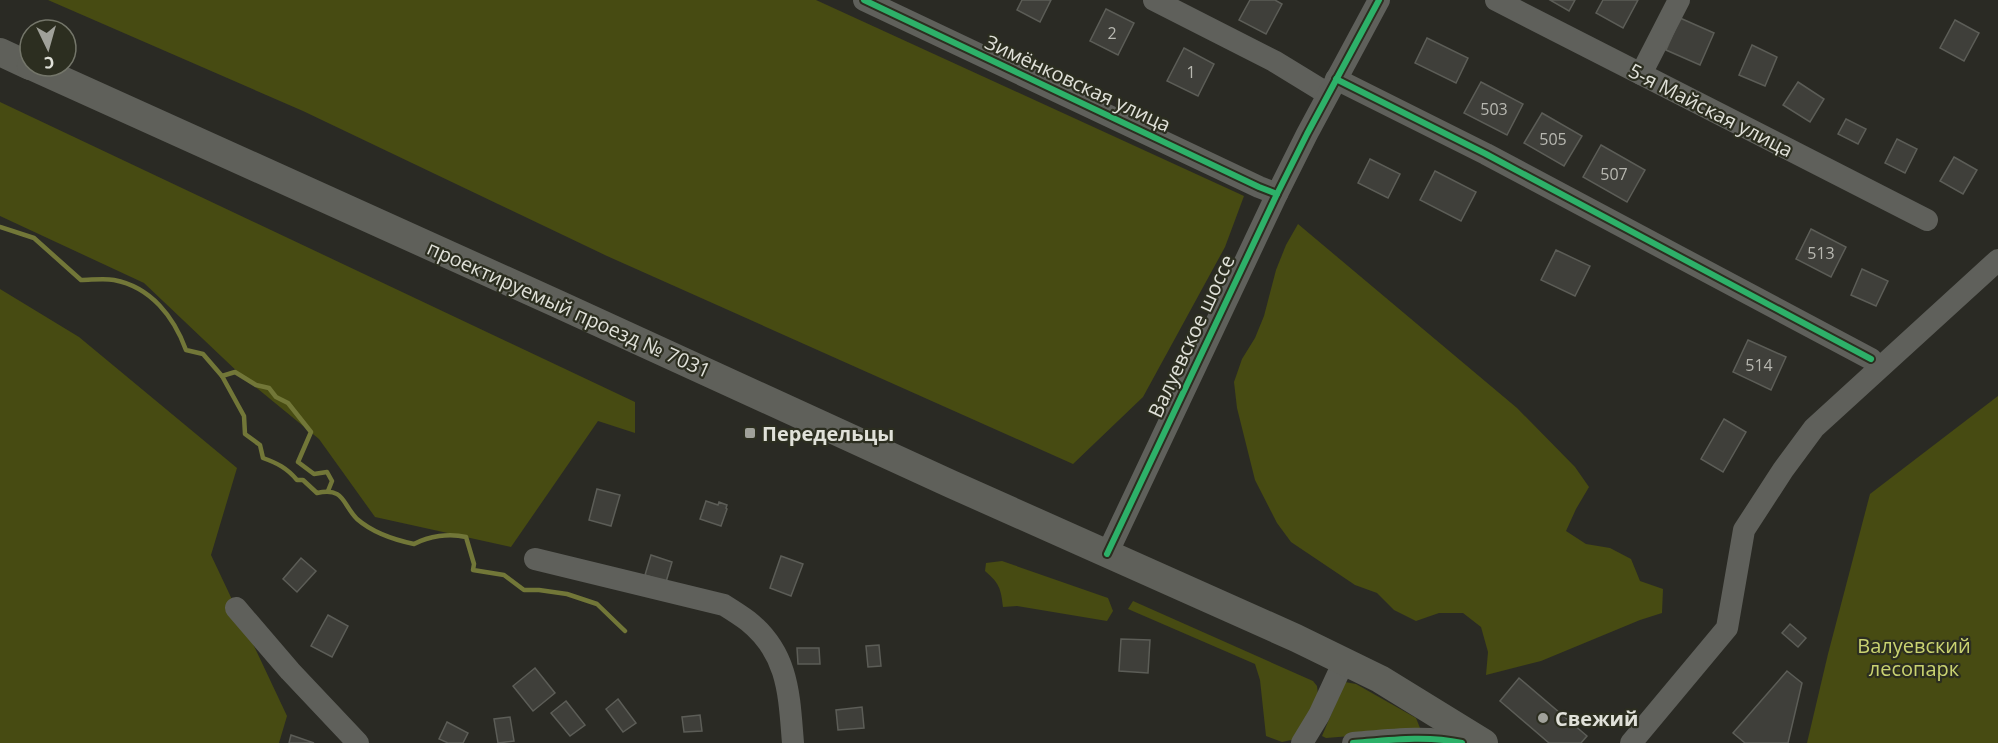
<svg xmlns="http://www.w3.org/2000/svg" width="1998" height="743" font-family="'Open Sans',sans-serif">
<style>
.green{fill:#474b12}
.lines{fill:none;stroke-linecap:round;stroke-linejoin:round}
.stream{stroke:#727738;stroke-width:4.5}
.building{fill:#3f3f3a;stroke:#5c5d57;stroke-width:1.5}
.minor{stroke:#5f605b;stroke-width:22}
.major{stroke:#5f605a;stroke-width:28}
.cycleway-casing{stroke:#2c2e20;stroke-width:10}
.cycleway{stroke:#2db169;stroke-width:6}
.poi-dot{fill:#a0a19a;stroke:#2c2e20;stroke-width:2}
.labels{text-anchor:middle;dominant-baseline:central;stroke-width:4.5;stroke-linejoin:round;paint-order:stroke}
.number-label{font-size:16px;fill:#b8b8b1}
.street-label{font-size:20px;fill:#e0e1d9;stroke:#2c2e20}
.poi-label{font-size:20px;font-weight:bold;fill:#e0e1d9;stroke:#2c2e20;text-anchor:start}
.park-label{font-size:20px;fill:#cad371;stroke:#2c2e20}
</style>
<rect width="100%" height="100%" fill="#2a2a24"/>
<g class="green">
<polygon points="48,0 816,0 1244,196 1225,247 1143,397 1073,464 607,256 303,111"/>
<polygon points="0,102 635,402 635,433 598,421 511,547 375,517 319,439 242,376 144,283 0,216"/>
<polygon points="1298,224 1517,408 1575,467 1589,487 1576,509 1566,531 1586,544 1610,548 1631,559 1640,581 1663,589 1662,613 1640,620 1541,661 1486,675 1488,652 1481,627 1463,613 1439,613 1416,621 1394,610 1377,593 1355,585 1291,542 1277,523 1255,480 1237,408 1234,382 1242,359 1255,338 1264,316 1276,270 1286,245"/>
<polygon points="0,289 79,337 237,468 211,555 287,716 279,743 0,743"/>
<polygon points="1998,396 1998,743 1807,743 1828,654 1870,494"/>
<path d="M1002,561l106,37 5,13 -6,10 -90,-15 -14,1c-2,-19 -4,-24 -18,-36l1,-8z"/>
<polygon points="1133,601 1313,681 1317,686 1318,695 1296,739 1282,742 1266,736 1260,680 1255,664 1128,609"/>
<polygon points="1345,682 1356,684 1416,718 1420,728 1413,731 1326,738 1322,736"/>
</g>
<g class="lines">
<g class="stream">
<path d="M0,227l34,11 47,42c10,0 23,-2 33,0 37,7 60,37 72,70l17,4 19,22 22,40 1,18 15,11 3,13c14,5 24,10 34,22h6l14,13c28,-6 25,11 40,26 15,13 38,21 57,25 15,-8 35,-11 52,-7l8,27 -1,6 31,5 20,15h15l28,4 30,10 28,27"/>
<polyline points="222,376 235,372 256,385 269,388 276,397 288,403 311,432 298,462 314,474 327,472 332,481 328,491"/>
</g>
</g>
<g class="building">
<polygon points="1022,0 1051,0 1040,22 1017,10"/>
<polygon points="1250,0 1275,0 1282,4 1266,34 1239,20"/>
<polygon points="1550,0 1575,0 1569,11"/>
<polygon points="1603,0 1638,0 1623,28 1596,13"/>
<polygon points="1106,9 1134,23 1118,55 1090,41"/>
<polygon points="1680,18 1714,33 1700,65 1666,50"/>
<polygon points="1955,20 1979,33 1964,61 1940,48"/>
<polygon points="1427,38 1468,58 1456,83 1415,63"/>
<polygon points="1752,45 1777,57 1765,86 1739,75"/>
<polygon points="1184,48 1214,64 1198,96 1167,81"/>
<polygon points="1481,82 1523,104 1507,135 1464,113"/>
<polygon points="1798,82 1824,99 1810,122 1783,105"/>
<polygon points="1542,113 1582,136 1564,166 1524,143"/>
<polygon points="1846,119 1866,129 1858,144 1838,134"/>
<polygon points="1897,139 1917,149 1905,173 1885,163"/>
<polygon points="1601,145 1645,170 1627,202 1583,177"/>
<polygon points="1954,157 1977,170 1963,194 1940,181"/>
<polygon points="1370,159 1400,174 1388,198 1358,183"/>
<polygon points="1435,171 1476,192 1461,221 1420,200"/>
<polygon points="1811,229 1846,247 1831,277 1796,259"/>
<polygon points="1556,250 1590,266 1575,296 1541,280"/>
<polygon points="1862,269 1888,281 1876,306 1851,295"/>
<polygon points="1748,340 1786,357 1771,390 1733,372"/>
<polygon points="1724,419 1746,432 1723,472 1701,459"/>
<polygon points="597,489 620,495 611,526 589,520"/>
<polygon points="706,501 718,505 719,502 727,505 726,508 727,509 721,526 700,519"/>
<polygon points="651,555 672,562 666,582 645,575"/>
<polygon points="781,556 803,564 791,596 770,588"/>
<polygon points="301,558 316,571 297,592 283,579"/>
<polygon points="328,615 348,626 332,657 311,646"/>
<polygon points="1790,624 1806,638 1798,647 1782,633"/>
<polygon points="1121,639 1150,640 1148,673 1119,671"/>
<polygon points="879,645 881,666 868,667 866,646"/>
<polygon points="797,648 819,648 820,664 798,664"/>
<polygon points="535,668 555,693 533,711 513,686"/>
<polygon points="1787,671 1802,683 1788,743 1745,743 1733,733"/>
<polygon points="1519,678 1587,736 1581,743 1549,743 1500,701"/>
<polygon points="618,699 636,723 623,732 606,709"/>
<polygon points="566,701 585,725 570,736 551,713"/>
<polygon points="862,707 864,728 838,730 836,710"/>
<polygon points="700,715 702,731 684,732 682,717"/>
<polygon points="510,717 514,741 498,743 494,719"/>
<polygon points="447,722 468,733 463,743 448,743 439,739"/>
<polygon points="291,735 314,743 289,743"/>
</g>
<g class="lines">
<g class="minor">
<polyline points="864,0 1259,187 1277,194"/>
<polyline points="1154,0 1274,61 1328,94"/>
<polyline points="1496,0 1927,220"/>
<polyline points="1641,74 1679,0"/>
<polyline points="1336,79 1486,154 1871,359"/>
<polyline points="1107,554 1277,194 1307,134 1379,0"/>
<path d="M535,559l189,46c8,5 16,10 24,16 41,33 41,74 45,122"/>
<polyline points="236,608 290,671 358,743"/>
<polyline points="1302,743 1319,715 1344,661"/>
<path d="M1353,743c36,-3 73,-8 109,0"/>
<polyline points="1631,743 1727,628 1744,530 1783,470 1814,428 1998,260"/>
</g>
<g class="major">
<polyline points="0,52 30,66"/>
<polyline points="31,66 558,304 951,484 1296,638 1380,679 1484,743"/>
</g>
<g class="cycleway-casing">
<g id="cycleway">
<polyline points="864,0 1259,187 1277,194"/>
<polyline points="1336,79 1486,154 1871,359"/>
<polyline points="1107,554 1277,194 1307,134 1379,0"/>
<path d="M1353,743c36,-3 73,-8 109,0"/>
</g>
</g>
<use href="#cycleway" class="cycleway"/>
</g>
<g class="poi-dot">
<rect x="744" y="427" width="12" height="12" rx="3"/>
<circle cx="1543" cy="718" r="6"/>
</g>
<g class="labels">
<g class="number-label">
<text x="1112" y="33">2</text>
<text x="1191" y="72">1</text>
<text x="1494" y="109">503</text>
<text x="1553" y="139">505</text>
<text x="1614" y="174">507</text>
<text x="1821" y="253">513</text>
<text x="1759" y="365">514</text>
</g>
<g class="street-label">
<text transform="translate(1078 83) rotate(25)">Зимёнковская улица</text>
<text transform="translate(1711 110) rotate(27)">5-я Майская улица</text>
<text transform="translate(569 309) rotate(24)">проектируемый проезд № 7031</text>
<text transform="translate(1191 336) rotate(-65)">Валуевское шоссе</text>
</g>
<g class="poi-label">
<text x="762" y="433">Передельцы</text>
<text x="1555" y="718">Свежий</text>
</g>
<g class="park-label">
<text x="1914" y="645">Валуевский<tspan x="1914" dy="23">лесопарк</tspan></text>
</g>
</g>
<g transform="translate(48 48) rotate(175)"><circle r="28" fill="#2c2e20" stroke="#74766a" stroke-width="1.5"/>
<path d="M0-4.5L10 22L0 15L-10 22Z" fill="#a0a19a"/>
<text y="-9" font-size="16" font-weight="bold" text-anchor="middle" fill="#e0e1d9">С</text>
</g>
</svg>
